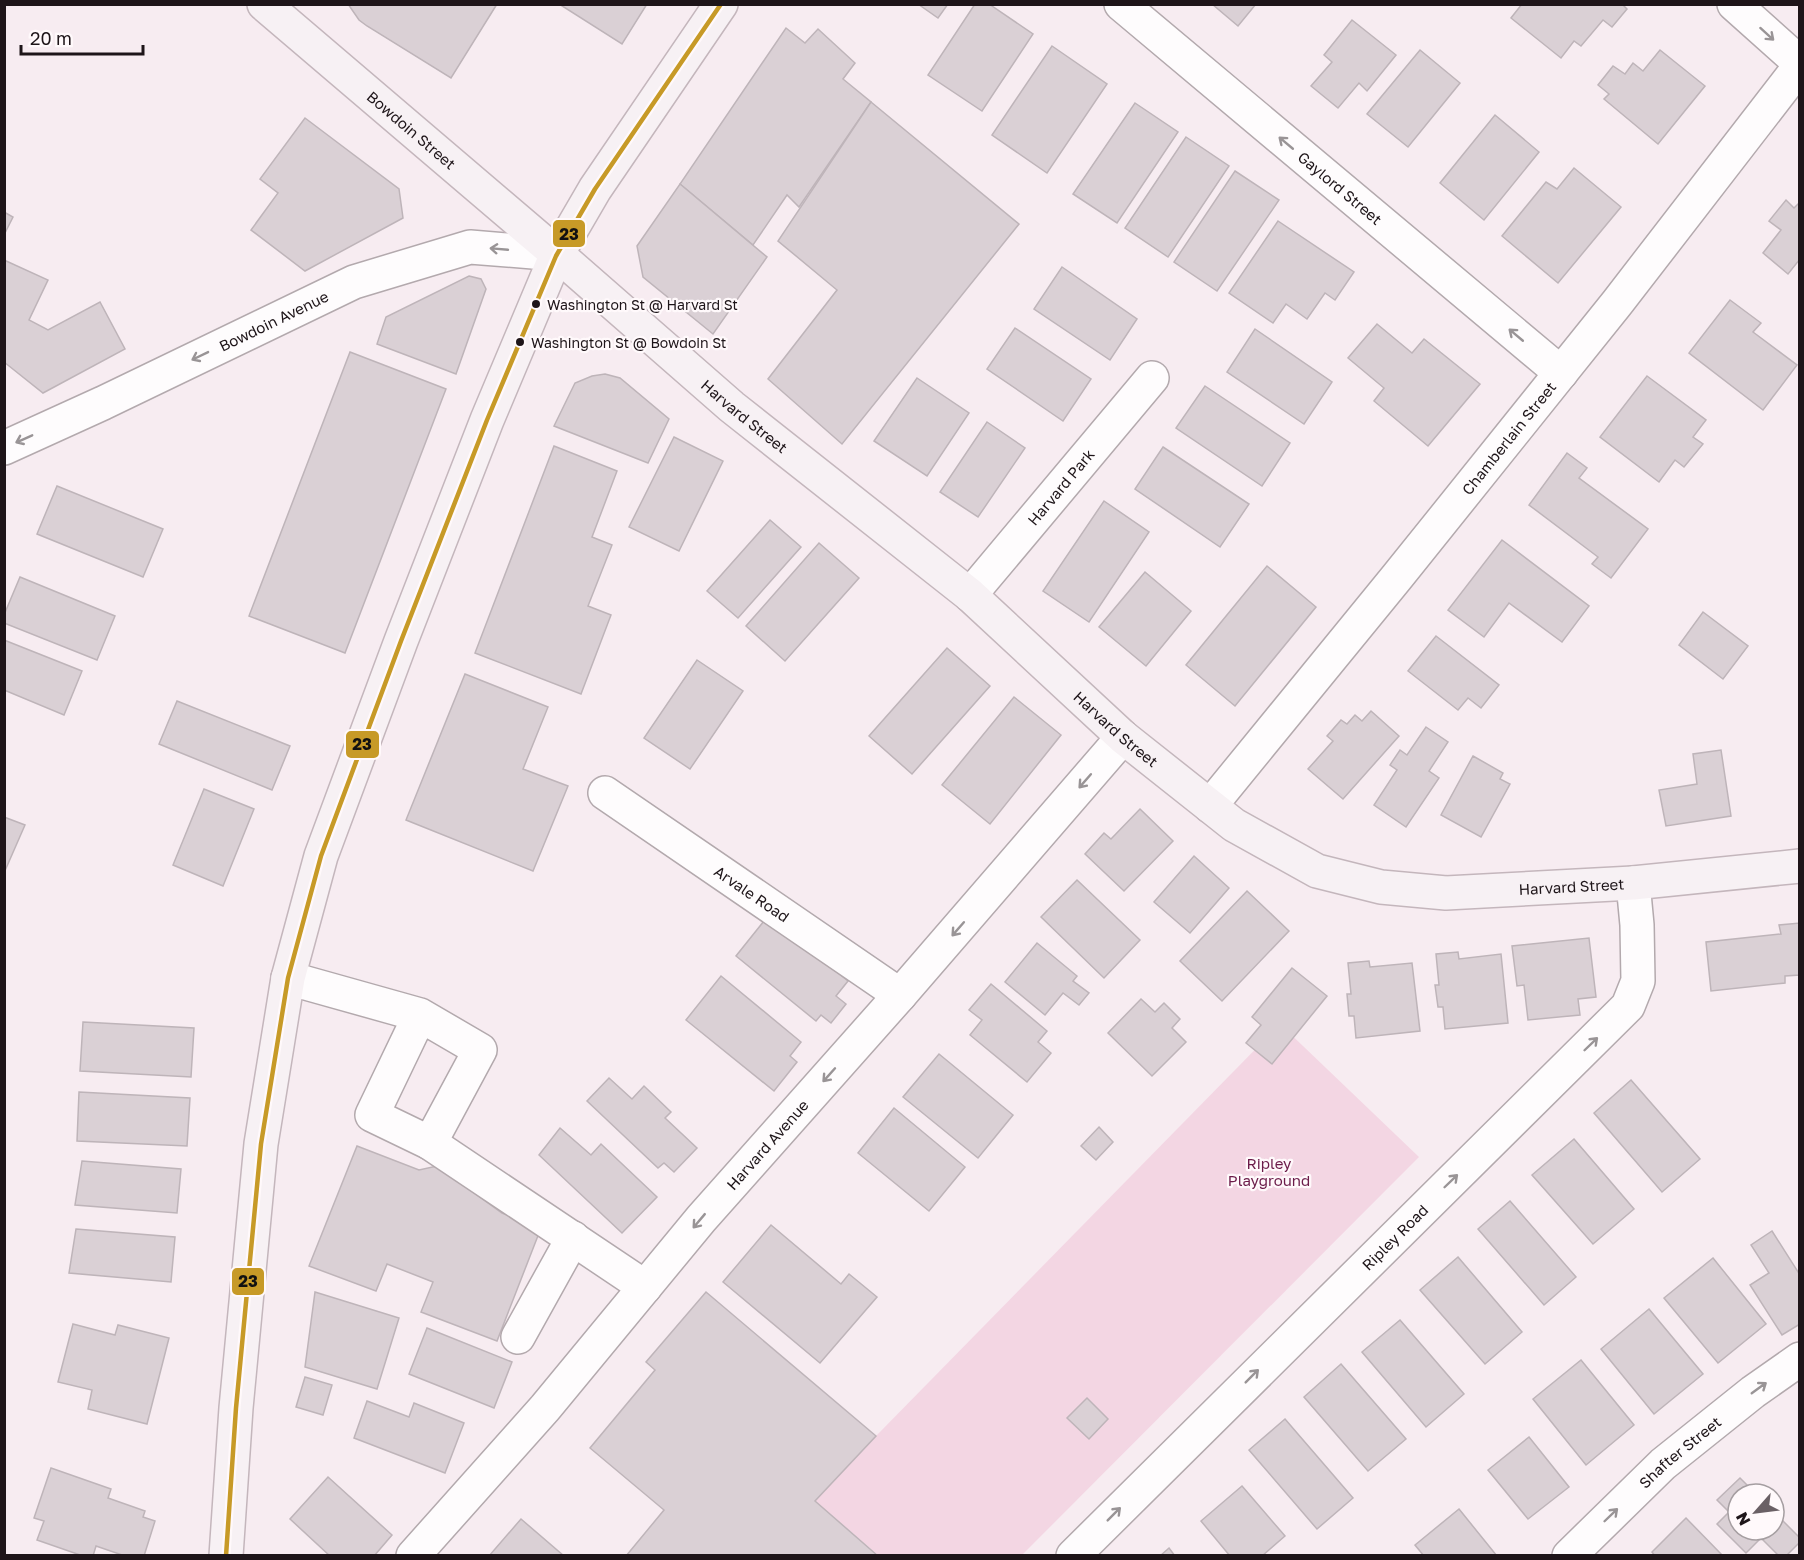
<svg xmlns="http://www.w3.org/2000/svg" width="1804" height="1560" font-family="'Golos Text',sans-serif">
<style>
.green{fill:#f3d6e3}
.building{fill:#dad0d5;stroke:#beb4b9;stroke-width:1.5}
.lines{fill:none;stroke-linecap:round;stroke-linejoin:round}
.minor-casing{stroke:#b3a9ad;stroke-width:36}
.major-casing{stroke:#c4b6bc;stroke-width:36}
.minor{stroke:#fefcfd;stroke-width:33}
.major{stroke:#f7f1f4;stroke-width:33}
.bus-1-casing{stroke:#fff9fb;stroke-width:9}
.bus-1{stroke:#c79a27;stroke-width:4.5}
.oneway{stroke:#999496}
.bus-dot{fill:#1e1519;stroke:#fff9fb;stroke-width:2}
.labels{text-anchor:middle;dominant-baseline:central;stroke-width:4.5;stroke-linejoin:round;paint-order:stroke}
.bus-label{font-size:14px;fill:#1e1519;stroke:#fff9fb;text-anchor:start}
.street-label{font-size:15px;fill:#1e1519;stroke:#fff9fb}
.park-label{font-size:15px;fill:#6b1b49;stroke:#fff9fb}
.line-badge{stroke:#fff9fb;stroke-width:2}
.pale-badge-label{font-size:16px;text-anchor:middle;font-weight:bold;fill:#111}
</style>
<rect width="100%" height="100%" fill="#f7ecf1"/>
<polygon class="green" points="1280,1024 1419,1157 1022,1555 878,1555 815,1501 876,1436"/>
<g class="building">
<polygon points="497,4 451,78 367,26 359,20 348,4"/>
<polygon points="559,4 647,4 622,44"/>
<polygon points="918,4 948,4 938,18"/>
<polygon points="975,4 989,4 1033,34 982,111 928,75"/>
<polygon points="1212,4 1256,4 1238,26"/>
<polygon points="1522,4 1622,4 1627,9 1612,27 1603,20 1581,46 1574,41 1561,58 1511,18"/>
<polygon points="1352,20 1396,55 1367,91 1359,83 1338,108 1311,86 1332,62 1324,55"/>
<polygon points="786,28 805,43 818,29 855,63 843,79 871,102 799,207 787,195 753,245 680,184"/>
<polygon points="1052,46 1107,84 1047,173 992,135"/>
<polygon points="1420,50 1460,83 1408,147 1367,114"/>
<polygon points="1660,50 1705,86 1658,144 1604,99 1609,94 1598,85 1613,66 1625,74 1633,63 1643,71"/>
<polygon points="871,102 1019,224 842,444 768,379 837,290 778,241"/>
<polygon points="1135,103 1178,132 1117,223 1073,194"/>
<polygon points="1495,115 1539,152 1484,220 1440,183"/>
<polygon points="305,118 399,189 403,218 305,271 251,230 278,193 260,179"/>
<polygon points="1186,137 1229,166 1168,257 1125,228"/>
<polygon points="1574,168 1621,207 1558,283 1502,236 1546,182 1557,189"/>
<polygon points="1235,171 1279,200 1217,291 1174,262"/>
<polygon points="680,184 767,257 713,334 643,277 637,246"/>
<polygon points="1786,200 1794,208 1800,202 1800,259 1788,274 1763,253 1781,230 1769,221"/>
<polygon points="4,212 13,217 4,235"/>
<polygon points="1278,221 1354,272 1335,300 1325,293 1307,319 1286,304 1273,323 1229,293"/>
<polygon points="4,260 48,280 29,320 48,330 100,302 125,349 43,393 4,362"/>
<polygon points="1062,267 1137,319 1110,360 1034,309"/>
<polygon points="469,276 481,279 486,289 456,374 377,344 386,317"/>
<polygon points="1730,300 1761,323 1753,332 1797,365 1763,410 1689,353"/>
<polygon points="1377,324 1412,353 1424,339 1480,384 1428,446 1374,401 1384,388 1348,358"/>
<polygon points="1015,328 1091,379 1063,421 987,369"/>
<polygon points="1255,329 1332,382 1304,424 1227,372"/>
<polygon points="350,352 446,389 345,653 249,616"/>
<polygon points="605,374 620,378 669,419 648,463 554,426 575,383 592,376"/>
<polygon points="1647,376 1706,420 1693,437 1703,444 1684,467 1675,460 1659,482 1600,437"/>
<polygon points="917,378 969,413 927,476 874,441"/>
<polygon points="1205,386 1290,443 1262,486 1176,428"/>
<polygon points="987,422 1025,448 978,517 940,492"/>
<polygon points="674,437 723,461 679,551 629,527"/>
<polygon points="554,446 617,471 592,537 612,545 588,606 611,615 581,694 475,653"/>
<polygon points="1163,447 1249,504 1220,547 1135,489"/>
<polygon points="1567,453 1587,468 1579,478 1648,529 1611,578 1592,564 1598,557 1529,505"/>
<polygon points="57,486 163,529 143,577 37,534"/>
<polygon points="1104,501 1149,532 1089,622 1043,591"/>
<polygon points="770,520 801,547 738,618 707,591"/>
<polygon points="1502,540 1589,606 1562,642 1509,603 1484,637 1448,610"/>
<polygon points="819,543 859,578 785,661 746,626"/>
<polygon points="1267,566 1316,607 1235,706 1186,665"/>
<polygon points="1145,572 1191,611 1146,666 1099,627"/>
<polygon points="20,577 115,616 97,660 4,623 4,615"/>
<polygon points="1703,612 1748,646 1723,679 1679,645"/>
<polygon points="1436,636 1499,685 1481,708 1468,698 1458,710 1408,671"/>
<polygon points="4,640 82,671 64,715 4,690"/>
<polygon points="947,648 990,686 912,774 869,736"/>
<polygon points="697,660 743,691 690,769 644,738"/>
<polygon points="465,674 548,707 523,769 568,786 533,871 406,820"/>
<polygon points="1014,697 1061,735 990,824 942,785"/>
<polygon points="177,701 290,746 272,790 159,744"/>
<polygon points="1371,711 1399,736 1343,799 1308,769 1333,741 1327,736 1341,720 1347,724 1355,715 1362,721"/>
<polygon points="1426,727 1448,742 1429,771 1439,778 1406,827 1374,805 1397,770 1390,765 1400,750 1407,755"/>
<polygon points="1721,750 1731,816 1666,826 1659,790 1697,784 1693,754"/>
<polygon points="1473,756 1503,773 1500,779 1510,784 1481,837 1441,815"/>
<polygon points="204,789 254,809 223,886 173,865"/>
<polygon points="1140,809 1173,841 1124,891 1085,854 1104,833 1111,839"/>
<polygon points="4,817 25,825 4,873"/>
<polygon points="1194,856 1229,888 1190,933 1154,902"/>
<polygon points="1077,880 1140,940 1104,978 1041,917"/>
<polygon points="1247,891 1289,931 1222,1001 1180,961"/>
<polygon points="768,916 848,981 836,996 846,1004 831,1023 821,1015 816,1021 736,956"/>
<polygon points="1800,923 1800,975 1785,976 1785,983 1711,991 1706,942 1781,934 1779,925"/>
<polygon points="1589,938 1596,997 1578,999 1580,1015 1528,1020 1524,985 1517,986 1512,946"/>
<polygon points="1037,943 1077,976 1073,981 1089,993 1079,1005 1063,993 1045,1015 1005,982"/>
<polygon points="1458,952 1459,959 1501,954 1508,1023 1445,1029 1443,1007 1438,1007 1435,985 1439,985 1436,954"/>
<polygon points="1369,961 1370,967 1412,963 1420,1031 1356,1038 1354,1016 1349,1016 1347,994 1351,994 1348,963"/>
<polygon points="1292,968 1327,996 1272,1064 1246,1043 1261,1025 1252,1017"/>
<polygon points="721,976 801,1042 790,1056 797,1062 774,1091 686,1020"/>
<polygon points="991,984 1047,1031 1038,1042 1051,1053 1027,1082 970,1035 982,1020 969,1010"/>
<polygon points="1141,999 1155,1012 1164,1003 1180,1019 1172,1028 1186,1042 1152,1076 1108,1033"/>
<polygon points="83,1022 194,1028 191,1077 80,1071"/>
<polygon points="939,1054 1013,1115 978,1158 903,1097"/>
<polygon points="609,1078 632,1099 644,1086 671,1112 665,1118 697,1148 674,1172 664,1163 658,1168 587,1101"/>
<polygon points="1631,1080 1700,1159 1662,1192 1594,1113"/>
<polygon points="79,1092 190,1098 187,1146 77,1141"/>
<polygon points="894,1108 965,1167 929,1211 858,1153"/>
<polygon points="1099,1127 1113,1142 1096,1160 1081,1146"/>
<polygon points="560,1128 591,1155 601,1144 657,1197 622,1233 539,1155"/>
<polygon points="1574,1139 1634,1209 1593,1244 1532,1175"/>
<polygon points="357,1146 419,1170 437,1166 502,1213 541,1228 497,1341 421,1312 433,1282 387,1264 376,1291 309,1266"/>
<polygon points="82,1161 181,1169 177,1213 75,1205"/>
<polygon points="1510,1201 1576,1277 1544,1305 1478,1229"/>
<polygon points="771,1225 841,1284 849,1274 877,1297 820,1363 723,1282"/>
<polygon points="76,1229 175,1237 171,1282 69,1273"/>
<polygon points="1772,1231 1800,1275 1800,1324 1782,1335 1750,1285 1769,1273 1751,1245"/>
<polygon points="1458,1257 1522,1332 1485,1364 1420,1290"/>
<polygon points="1713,1258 1766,1324 1718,1363 1664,1298"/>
<polygon points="315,1292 399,1318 377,1389 305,1367"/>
<polygon points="706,1292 876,1436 815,1501 878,1556 626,1556 664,1510 590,1448 655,1370 646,1362"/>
<polygon points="1649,1309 1703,1374 1654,1414 1601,1349"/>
<polygon points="1400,1320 1464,1394 1426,1427 1362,1352"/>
<polygon points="73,1324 115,1335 118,1325 169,1338 147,1424 88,1409 92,1390 58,1382"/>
<polygon points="427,1328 512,1362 494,1408 409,1374"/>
<polygon points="1581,1360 1634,1425 1586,1465 1533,1399"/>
<polygon points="1341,1364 1406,1439 1368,1471 1304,1397"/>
<polygon points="305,1377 332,1385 323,1415 296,1407"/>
<polygon points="1087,1398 1108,1419 1089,1439 1067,1418"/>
<polygon points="367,1401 409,1417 414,1403 464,1423 445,1473 354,1438"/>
<polygon points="1285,1419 1353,1498 1317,1529 1249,1450"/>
<polygon points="1529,1437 1569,1487 1528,1519 1488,1470"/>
<polygon points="51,1468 111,1489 108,1498 145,1511 143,1517 155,1521 144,1556 125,1556 96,1546 93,1556 83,1556 37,1540 44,1521 34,1518"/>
<polygon points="328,1477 392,1535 374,1556 330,1556 290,1519"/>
<polygon points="1740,1478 1756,1494 1738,1494 1738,1530 1774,1530 1774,1512 1800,1538 1800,1542 1786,1556 1779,1556 1761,1538 1746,1553 1717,1524 1729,1512 1717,1500"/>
<polygon points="1242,1486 1285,1536 1262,1556 1230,1556 1201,1521"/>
<polygon points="1459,1509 1497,1556 1424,1556 1415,1545"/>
<polygon points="1686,1518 1723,1556 1655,1556 1652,1552"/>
<polygon points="521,1519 564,1556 489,1556"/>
<polygon points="1169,1548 1175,1556 1160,1556"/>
</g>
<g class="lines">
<g class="minor-casing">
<g id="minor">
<path id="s1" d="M1121,4l440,369"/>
<polyline points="1734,4 1800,63"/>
<path id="s2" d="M4,448l99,-45 251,-121 116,-35 87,7"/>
<path id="s3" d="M970,595l182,-217"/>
<path id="s4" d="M605,793l295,202"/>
<path id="s5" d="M1210,806l187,-229 220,-274 183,-237"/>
<polyline points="288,978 420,1015 480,1050 430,1143 372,1115 420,1015"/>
<polyline points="430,1143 645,1287"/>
<polyline points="518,1337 573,1238"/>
<path id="s6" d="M413,1556l132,-148 156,-189 199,-224 223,-258"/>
<path id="s7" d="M1073,1556l555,-550 10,-25 -1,-56 -4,-42"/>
<path id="s8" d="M1569,1556l94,-92 90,-72 47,-33"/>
</g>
</g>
<g class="major-casing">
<g id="major">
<path id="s9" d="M264,4l293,250 175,153 238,188 153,142 111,88 83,46 64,16 65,6 187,-10 167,-17"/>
<polyline points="226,1556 236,1408 261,1144 288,978 321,856 401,641 487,420 556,256 595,189 721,4"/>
</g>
</g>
<use href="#minor" class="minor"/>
<use href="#major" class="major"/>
<g class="bus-1-casing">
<polyline id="bus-1" points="226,1556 236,1408 261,1144 288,978 321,856 401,641 487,420 556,256 595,189 721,4"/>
</g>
<use href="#bus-1" class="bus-1"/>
</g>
<defs><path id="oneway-shaft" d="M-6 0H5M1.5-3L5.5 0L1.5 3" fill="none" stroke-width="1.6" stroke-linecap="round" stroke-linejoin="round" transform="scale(1.5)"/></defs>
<g class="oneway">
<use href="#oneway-shaft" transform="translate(1767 34) rotate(42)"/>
<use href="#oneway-shaft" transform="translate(1286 143) rotate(-140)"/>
<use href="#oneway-shaft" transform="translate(499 249) rotate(-175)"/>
<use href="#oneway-shaft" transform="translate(1516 335) rotate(-140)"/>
<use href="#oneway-shaft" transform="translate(200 356) rotate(154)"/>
<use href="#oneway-shaft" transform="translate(24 439) rotate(156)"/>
<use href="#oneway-shaft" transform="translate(1085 781) rotate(131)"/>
<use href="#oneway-shaft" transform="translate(958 929) rotate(131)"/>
<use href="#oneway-shaft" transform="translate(1591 1044) rotate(-44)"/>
<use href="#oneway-shaft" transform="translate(829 1075) rotate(132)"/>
<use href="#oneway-shaft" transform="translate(1451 1181) rotate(-44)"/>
<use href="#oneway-shaft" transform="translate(699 1221) rotate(130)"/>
<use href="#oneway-shaft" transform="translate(1252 1376) rotate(-45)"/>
<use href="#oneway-shaft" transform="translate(1759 1388) rotate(-36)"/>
<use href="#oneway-shaft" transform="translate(1114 1514) rotate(-45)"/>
<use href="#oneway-shaft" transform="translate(1611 1515) rotate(-44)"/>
</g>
<g class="bus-dot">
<circle cx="536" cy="304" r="5"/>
<circle cx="520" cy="342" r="5"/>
</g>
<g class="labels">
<g class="bus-label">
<text x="547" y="304">Washington St @ Harvard St</text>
<text x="531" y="342">Washington St @ Bowdoin St</text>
</g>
<g class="street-label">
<text stroke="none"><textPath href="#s9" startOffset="194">Bowdoin Street</textPath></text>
<text stroke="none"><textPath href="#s1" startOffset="286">Gaylord Street</textPath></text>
<text stroke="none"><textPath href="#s2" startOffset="298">Bowdoin Avenue</textPath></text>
<text stroke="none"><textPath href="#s9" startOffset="633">Harvard Street</textPath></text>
<text stroke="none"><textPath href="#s5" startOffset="474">Chamberlain Street</textPath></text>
<text stroke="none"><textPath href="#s3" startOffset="141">Harvard Park</textPath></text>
<text stroke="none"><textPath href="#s9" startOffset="1119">Harvard Street</textPath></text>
<text stroke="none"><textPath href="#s9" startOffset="1623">Harvard Street</textPath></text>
<text stroke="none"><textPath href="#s4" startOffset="178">Arvale Road</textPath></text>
<text stroke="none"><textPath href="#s6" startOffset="543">Harvard Avenue</textPath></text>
<text stroke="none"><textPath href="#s7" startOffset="453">Ripley Road</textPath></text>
<text stroke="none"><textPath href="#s8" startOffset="152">Shafter Street</textPath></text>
</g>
<g class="park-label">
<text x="1269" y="1163">Ripley<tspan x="1269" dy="17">Playground</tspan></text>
</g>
</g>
<g class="line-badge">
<rect x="552" y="219" width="34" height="29" rx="6" fill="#c79a27"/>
<rect x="345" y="730" width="35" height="29" rx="6" fill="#c79a27"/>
<rect x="231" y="1267" width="34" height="29" rx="6" fill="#c79a27"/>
</g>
<g class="pale-badge-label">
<text x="569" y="240">23</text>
<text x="362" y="750">23</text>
<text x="248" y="1287">23</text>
</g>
<rect width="1804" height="1560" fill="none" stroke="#1e1519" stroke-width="12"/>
<g transform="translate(1756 1512) rotate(242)"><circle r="28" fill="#fff9fb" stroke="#a59ea1" stroke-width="1.5"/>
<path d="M0-4.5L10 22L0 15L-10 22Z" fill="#6a6065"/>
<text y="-9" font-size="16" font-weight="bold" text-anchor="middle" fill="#1e1519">N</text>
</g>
<path d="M21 45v9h122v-9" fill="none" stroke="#1e1519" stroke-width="3"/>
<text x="30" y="45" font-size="18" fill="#1e1519" stroke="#fff9fb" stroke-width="4.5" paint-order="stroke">20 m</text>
</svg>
